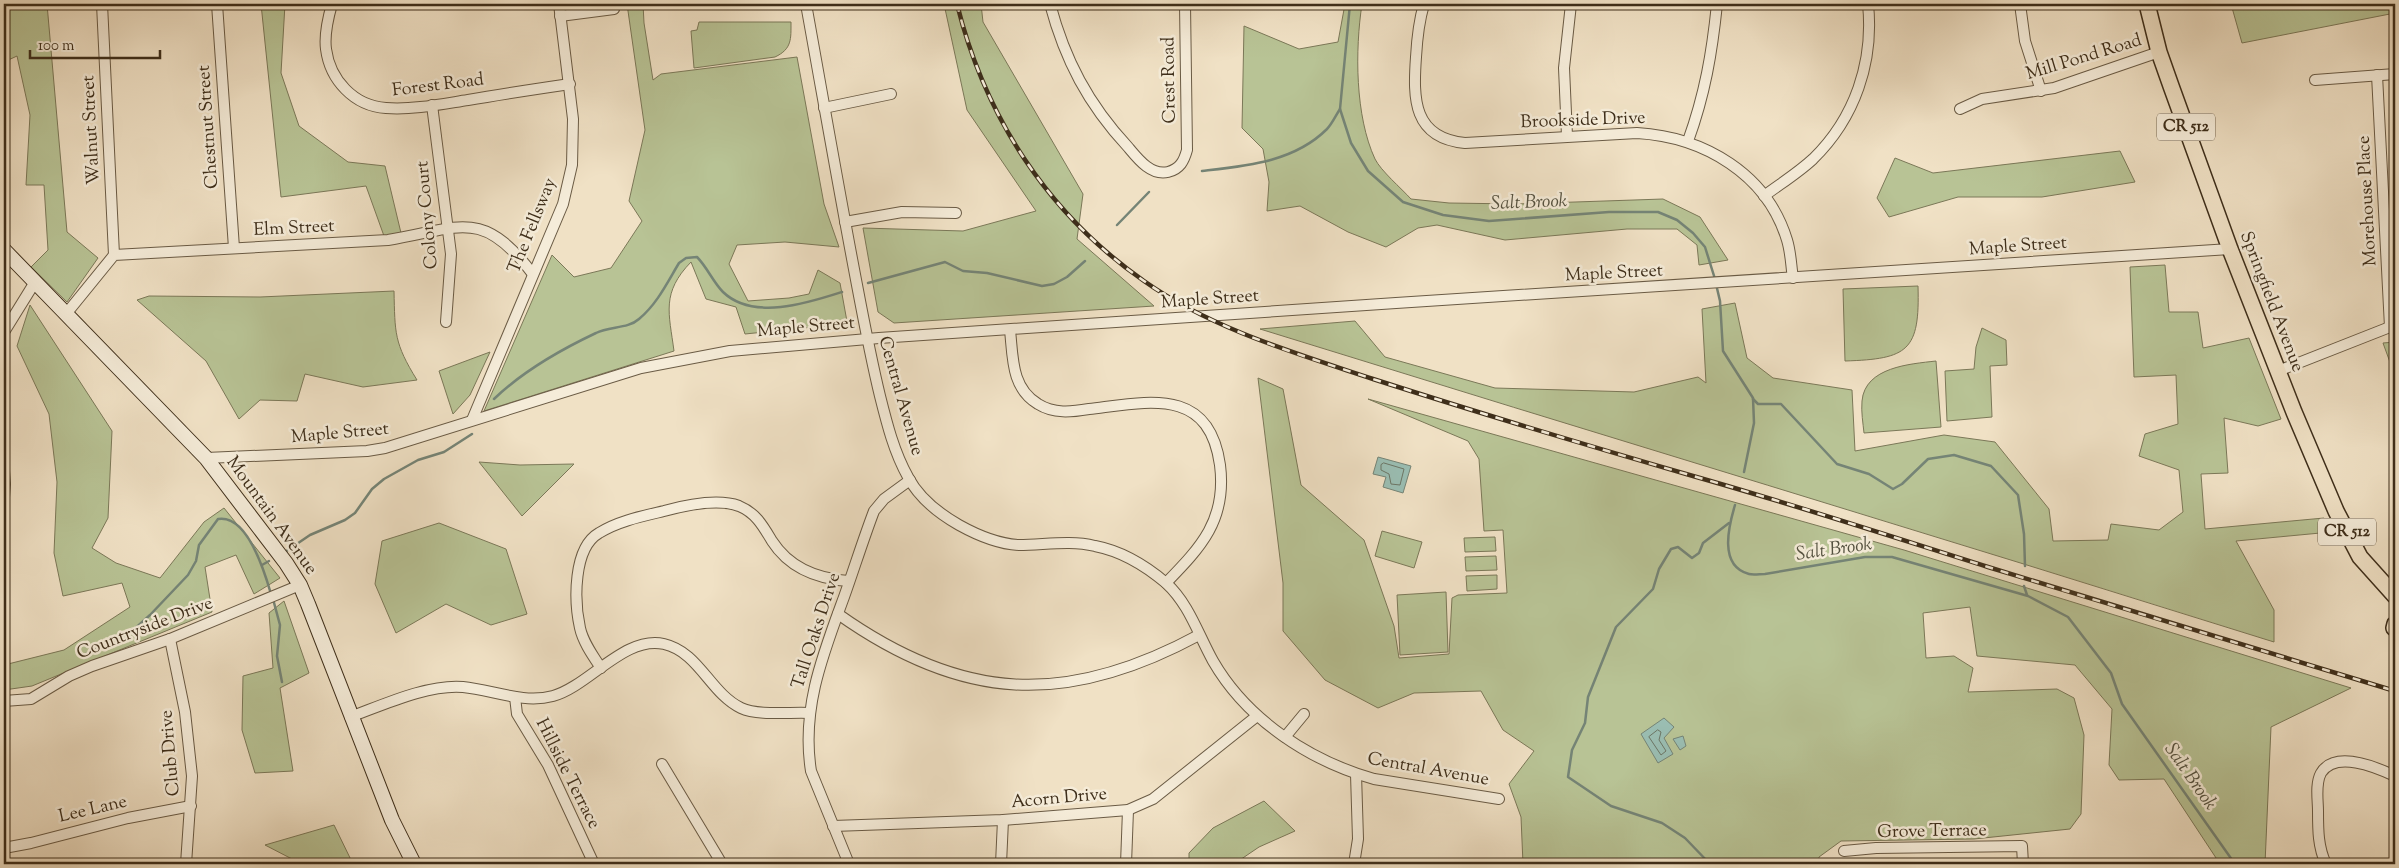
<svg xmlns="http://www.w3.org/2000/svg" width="2399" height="868" font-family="'Sorts Mill Goudy',serif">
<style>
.green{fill:#b8c395;stroke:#7b7858}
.water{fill:#9abeb3;stroke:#758476}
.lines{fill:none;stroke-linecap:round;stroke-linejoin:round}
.shore{stroke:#6c7666;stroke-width:1}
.stream{stroke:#758476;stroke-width:2.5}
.street-casing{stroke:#6a5b45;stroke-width:12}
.secondary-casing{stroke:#3e2e1a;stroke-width:16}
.primary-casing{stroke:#3e2e1a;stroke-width:18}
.street{stroke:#f5ecd9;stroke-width:10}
.secondary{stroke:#f5ecd9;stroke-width:14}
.primary{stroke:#f0e1c5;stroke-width:15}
.rail-casing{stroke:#3e2e1a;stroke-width:4.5}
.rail{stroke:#f5ecd9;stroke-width:2.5;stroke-dasharray:8;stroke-linecap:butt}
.labels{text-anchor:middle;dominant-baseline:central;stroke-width:5;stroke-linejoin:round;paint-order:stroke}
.shield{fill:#f5ecd9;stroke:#756753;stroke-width:1}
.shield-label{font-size:16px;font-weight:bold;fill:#3e2e1a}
.street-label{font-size:18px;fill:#3e2e1a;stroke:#f5ecd9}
.water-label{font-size:19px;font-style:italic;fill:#555240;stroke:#f5ecd9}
</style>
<rect width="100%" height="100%" fill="#f0e1c5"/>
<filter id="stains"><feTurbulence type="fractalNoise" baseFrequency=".004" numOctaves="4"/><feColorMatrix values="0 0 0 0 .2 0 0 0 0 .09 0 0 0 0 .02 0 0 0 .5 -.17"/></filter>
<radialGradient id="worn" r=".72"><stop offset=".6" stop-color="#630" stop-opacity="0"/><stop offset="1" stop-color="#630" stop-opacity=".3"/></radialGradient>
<g class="green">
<polygon points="4,4 47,4 67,232 98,258 67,302 31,267 48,250 44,185 26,185 30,115 17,56 4,62"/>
<polygon points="261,4 285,4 281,73 299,126 348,162 385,166 401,233 384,236 366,186 281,197"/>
<path d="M627,4h16l1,19 9,57 8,-6 136,-17 27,147 15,43 -54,-5 -48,3 -8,19 19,37 41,-3 20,-4 9,-24 22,13 8,44h-35l-68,7 -9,-27 -30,-8 -15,-37c-30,31 -22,51 -17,89l-190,60 68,-156 22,22 37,-9 31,-47 -13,-20 16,-71z"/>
<polygon points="944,4 981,4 983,22 1083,194 1077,239 1154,306 894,323 878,312 863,228 963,231 1036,211 967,110"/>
<path d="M1345,4h17c-7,46 -7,112 13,155 6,12 26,29 36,40l38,4 68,1 146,-5 37,18 28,43 -29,5 -2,-20 -20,-16h-50l-122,11 -68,-15 -19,3 -32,19 -38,-15 -48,-26 -33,5 2,-29 -6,-33 -21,-21 2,-102 55,23 39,-7z"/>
<polygon points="2231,4 2395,4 2395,13 2242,43"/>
<path d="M699,22h92c0,17 1,27 -16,35l-81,11 -3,-37 6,-1z"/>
<polygon points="2120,151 2135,182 2042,197 1958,197 1889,217 1877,198 1895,158 1933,173"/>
<path d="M2165,265l4,47h29l5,36 46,-10 32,81 -23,7 -34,-8 4,55 -27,1 4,55 119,-11 7,14 -95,9 38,69v32c-337,-106 -676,-208 -1014,-313l95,-8 30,36 110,31 139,4 64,-15 8,6 -4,-74 33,-6 12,55 26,20 79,12 3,61 89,-16 51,7 54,67 4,32 55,-1 3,-16 48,6 24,-18 -4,-42 -40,-14 6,-22 33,-10 -2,-49 -42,2 -4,-110z"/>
<path d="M1918,286c2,65 -10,73 -73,75l-2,-72z"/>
<path d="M394,291c1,42 0,52 23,89l-54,7 -58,-13 -8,27 -37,-1 -21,19 -33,-58 -69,-61 12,-4 111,1z"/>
<polygon points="30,305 112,431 108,518 92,548 116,563 160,578 204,522 224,508 280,578 254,594 236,555 205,567 212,612 32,686 4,690 4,665 64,650 130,607 122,583 63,596 54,553 57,482 49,414 17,346"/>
<polygon points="1982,328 2006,340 2007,365 1990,366 1992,417 1947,421 1945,371 1974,369 1976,347"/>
<polygon points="2395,342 2395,376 2383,343"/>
<polygon points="490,352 470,395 453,414 439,371"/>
<path d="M1936,361l5,66 -77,6c-1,-10 -3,-21 -2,-32 3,-34 48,-37 74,-40z"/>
<polygon points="1258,378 1283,389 1301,485 1364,540 1394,626 1399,658 1449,654 1452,598 1458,595 1507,593 1503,530 1484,531 1479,459 1468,441 1368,399 1904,550 2351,688 2271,727 2265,864 2220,864 2164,779 2119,780 2109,765 2112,709 2075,665 1977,656 1970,607 1923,613 1926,658 1954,656 1973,668 1968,692 2057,689 2074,698 2084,735 2081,814 2070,829 1974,839 1841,841 1819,857 1819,864 1523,864 1521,817 1509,784 1534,751 1503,730 1481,691 1414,693 1378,708 1325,680 1283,631 1283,583"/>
<polygon points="479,462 520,465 574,464 522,516"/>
<polygon points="439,523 506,549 527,614 491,625 446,604 396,633 375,584 382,541"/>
<polygon points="1382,531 1422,542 1414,568 1375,556"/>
<polygon points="1495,537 1496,551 1465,552 1464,538"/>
<polygon points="1496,556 1497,570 1466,571 1465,557"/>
<polygon points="1497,575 1497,589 1467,591 1466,576"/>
<polygon points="1446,592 1448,652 1400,655 1397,595"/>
<polygon points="284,601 309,673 280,688 293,771 255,773 242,730 243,676 273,668 269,613"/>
<polygon points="1264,801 1295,831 1259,847 1234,864 1189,864 1189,853 1213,828"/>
<polygon points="334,825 353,864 299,864 292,859 265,845"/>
</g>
<g class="water">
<polygon points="1378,457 1411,466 1403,493 1383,487 1386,477 1373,474"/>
<polygon points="1664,718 1674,727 1664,738 1673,754 1658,763 1641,734"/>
<polygon points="1683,736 1686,746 1680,750 1673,739"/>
</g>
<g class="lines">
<g class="shore">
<polygon points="1384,463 1404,469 1400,485 1391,484 1389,474 1381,470 1381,465"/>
<polygon points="1658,730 1661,732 1659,740 1666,751 1661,755 1649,737"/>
</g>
<g class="stream">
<polyline points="1350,4 1340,109 1351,143 1368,171 1403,202 1443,215 1489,221 1609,212 1658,212 1677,220 1693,233 1705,247 1715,279"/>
<path d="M1202,171c44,-5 92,-9 125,-42 5,-5 9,-14 13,-20"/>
<polyline points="1117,225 1149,192"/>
<polyline points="868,283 945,262 963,271 987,273 1042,286 1054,284 1067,277 1085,261"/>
<polyline points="1716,284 1720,301 1723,351 1753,398 1754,423 1744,472"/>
<path d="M494,399c29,-28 66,-49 102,-66 13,-7 32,-4 43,-14 18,-15 28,-36 40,-56l7,-5 11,-1c10,10 16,25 26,35 30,29 85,11 119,0"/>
<polyline points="1753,399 1758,404 1781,404 1837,464 1869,474 1893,489 1902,484 1928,459 1954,455 1991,466 2018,495 2024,534 2025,566"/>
<path d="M1735,505c-6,20 -17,61 14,69 4,1 11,0 16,0l100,-17h27l136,39 40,21 43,56 11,31 113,160"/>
<polyline points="285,552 310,535 345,520 355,513 372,489 384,479 418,460 444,452 472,434"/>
<polyline points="262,565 269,561"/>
<polyline points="2024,586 2027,595"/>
<polyline points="273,599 280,625 277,656 282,682"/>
<path d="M86,654l44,-21 20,-18 38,-40 8,-14 3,-16 19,-26c29,-5 47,54 53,75"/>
<polyline points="1710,864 1685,838 1662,823 1611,806 1568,777 1572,750 1585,723 1588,697 1616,627 1653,589 1659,569 1671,549 1678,547 1692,558 1699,553 1703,543 1729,523"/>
</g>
<g class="street-casing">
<g id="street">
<polyline points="102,4 114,255"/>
<polyline points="217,4 234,248"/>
<path d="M332,4c-4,14 -8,30 -6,45 4,31 28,57 60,59 27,2 56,-4 82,-8 34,-6 68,-11 102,-16"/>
<path d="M806,4c17,94 33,187 51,281 7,37 14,74 23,111 7,28 14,56 28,81 11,21 30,36 51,48 18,10 39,19 60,20 25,0 51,-5 76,1 26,5 51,20 71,37 23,21 32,51 47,78 34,59 97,100 161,118l125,20"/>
<path d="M1050,4c15,56 38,100 78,143 10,12 23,29 40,25 12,-3 16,-11 19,-22l-2,-146"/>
<path d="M1424,4c-5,17 -7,35 -8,53 -3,42 -3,81 49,86l172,-10c67,4 130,41 150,107 4,13 4,26 6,38"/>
<polyline points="2020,4 2025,41 2041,91"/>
<polyline points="560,16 614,9"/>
<polyline points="2377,75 2390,327"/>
<polyline points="2315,80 2395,74"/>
<polyline points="432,105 451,254 446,322"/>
<polyline points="824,108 891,94"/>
<polyline points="1960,109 1982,99 2054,88 2159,52"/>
<polyline points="1567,136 1564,68 1571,4"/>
<path d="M1688,141c17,-47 24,-88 29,-137"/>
<path d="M1764,196c16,-12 34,-23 49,-37 42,-41 61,-97 55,-155"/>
<polyline points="845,222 902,212 956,213"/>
<path d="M66,314l48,-59 274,-15c70,-11 93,-34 144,33"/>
<path d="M1010,330c3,27 1,58 28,74 16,10 33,8 51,5 59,-7 120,-23 131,56 7,55 -19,82 -54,118"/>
<polyline points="4,332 35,282"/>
<polyline points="2278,371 2395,325"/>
<polyline points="472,420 563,204 572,165 573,119 559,4"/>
<polyline points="206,458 367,451 385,448 641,368 730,351 879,338 1396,303 2230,249"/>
<polyline points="4,471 5,484 4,497"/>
<path d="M838,614c124,88 228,93 361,21"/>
<polyline points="170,639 185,712 192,776 186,864"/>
<path d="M601,668c-8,-12 -18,-26 -21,-40 -6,-27 -7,-80 19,-95 19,-12 44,-17 65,-22 22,-6 53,-13 75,-5 17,7 24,20 33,35 18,28 46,38 77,40"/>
<polyline points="515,697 517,714 548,765 594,864"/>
<polyline points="4,701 31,699 69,676 92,666 170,639 300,585"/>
<path d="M350,717c33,-12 78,-33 113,-30 30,3 60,17 90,9 36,-10 72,-61 111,-52 35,8 46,49 77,64 17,8 49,4 68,5"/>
<polyline points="1285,737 1304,714"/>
<polyline points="662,764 722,864"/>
<polyline points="833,826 1003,820 1128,810 1153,799 1257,716"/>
<polyline points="4,848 31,843 128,818 191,806"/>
<polyline points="1844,851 1876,848 2022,846 2023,864"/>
<path d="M849,864l-38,-93c-10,-62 12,-117 33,-174 10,-28 19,-57 30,-86l10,-12 26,-19"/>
<polyline points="1001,864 1003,820"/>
<polyline points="1126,864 1128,810"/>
<polyline points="1354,864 1358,839 1356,774"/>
<path d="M2326,864c-8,-17 -8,-34 -8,-53 0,-11 -3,-27 3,-38 14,-23 55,-6 74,3"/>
</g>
</g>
<g class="secondary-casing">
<polyline id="secondary" points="4,250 206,458 286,563 300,585 308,604 392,820 414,864"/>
</g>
<g class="primary-casing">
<g id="primary">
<polyline points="2147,4 2159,52 2171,86 2230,249 2294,412 2336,511 2360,557 2395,596"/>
<polyline points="2394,628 2395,624"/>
</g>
</g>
<use href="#street" class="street"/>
<use href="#secondary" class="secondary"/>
<use href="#primary" class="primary"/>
<g class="rail-casing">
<path id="rail" d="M957,4c28,113 91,210 187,277 68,48 151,72 229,98 106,34 213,66 320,97 99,28 197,60 295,91 136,42 272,83 407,124"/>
</g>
<use href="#rail" class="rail"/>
</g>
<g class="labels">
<g class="shield">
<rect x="2157" y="113.5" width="58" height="27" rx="4"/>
<rect x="2318" y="518.5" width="58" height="27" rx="4"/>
</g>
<g class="shield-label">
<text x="2186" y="127">CR 512</text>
<text x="2347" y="532">CR 512</text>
</g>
<g class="street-label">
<text transform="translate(2084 58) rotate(-17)">Mill Pond Road</text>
<text transform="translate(1170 80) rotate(-91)">Crest Road</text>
<text transform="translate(438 86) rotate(-7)">Forest Road</text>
<text transform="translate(1583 121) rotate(-2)">Brookside Drive</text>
<text transform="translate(209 127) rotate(-94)">Chestnut Street</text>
<text transform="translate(92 130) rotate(-93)">Walnut Street</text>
<text transform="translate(2368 201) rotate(-93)">Morehouse Place</text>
<text transform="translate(428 215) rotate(-95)">Colony Court</text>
<text transform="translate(533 226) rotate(-68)">The Fellsway</text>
<text transform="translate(294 229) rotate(-3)">Elm Street</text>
<text transform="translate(2018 247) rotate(-4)">Maple Street</text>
<text transform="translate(1614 274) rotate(-3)">Maple Street</text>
<text transform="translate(1210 300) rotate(-4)">Maple Street</text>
<text transform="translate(2271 302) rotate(69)">Springfield Avenue</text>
<text transform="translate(806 328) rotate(-5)">Maple Street</text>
<text transform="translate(900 396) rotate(74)">Central Avenue</text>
<text transform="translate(340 434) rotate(-5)">Maple Street</text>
<text transform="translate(271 516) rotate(54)">Mountain Avenue</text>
<text transform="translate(145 629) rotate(-21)">Countryside Drive</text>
<text transform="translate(817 631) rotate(-72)">Tall Oaks Drive</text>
<text transform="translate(171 753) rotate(-95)">Club Drive</text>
<text transform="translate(1428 770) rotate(10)">Central Avenue</text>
<text transform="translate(567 774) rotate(63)">Hillside Terrace</text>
<text transform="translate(1059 799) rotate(-5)">Acorn Drive</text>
<text transform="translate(93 810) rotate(-13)">Lee Lane</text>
<text transform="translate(1932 832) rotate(-1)">Grove Terrace</text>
</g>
<g class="water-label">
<text transform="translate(1529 203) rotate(-2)">Salt Brook</text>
<text transform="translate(1834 550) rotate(-8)">Salt Brook</text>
<text transform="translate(2190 777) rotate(55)">Salt Brook</text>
</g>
</g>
<rect width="2399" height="868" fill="none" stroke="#f0e1c5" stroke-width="20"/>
<rect x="5" y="5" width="2389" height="858" fill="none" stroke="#3e2e1a" stroke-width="2.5"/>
<rect x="10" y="10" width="2379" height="848" fill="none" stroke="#3e2e1a"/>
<path d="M30 50v8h130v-8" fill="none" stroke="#3e2e1a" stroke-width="2.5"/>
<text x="38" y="50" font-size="15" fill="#3e2e1a" stroke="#f5ecd9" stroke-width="4" paint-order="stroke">100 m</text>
<rect width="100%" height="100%" filter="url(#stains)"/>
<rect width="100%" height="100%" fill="url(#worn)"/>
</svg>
